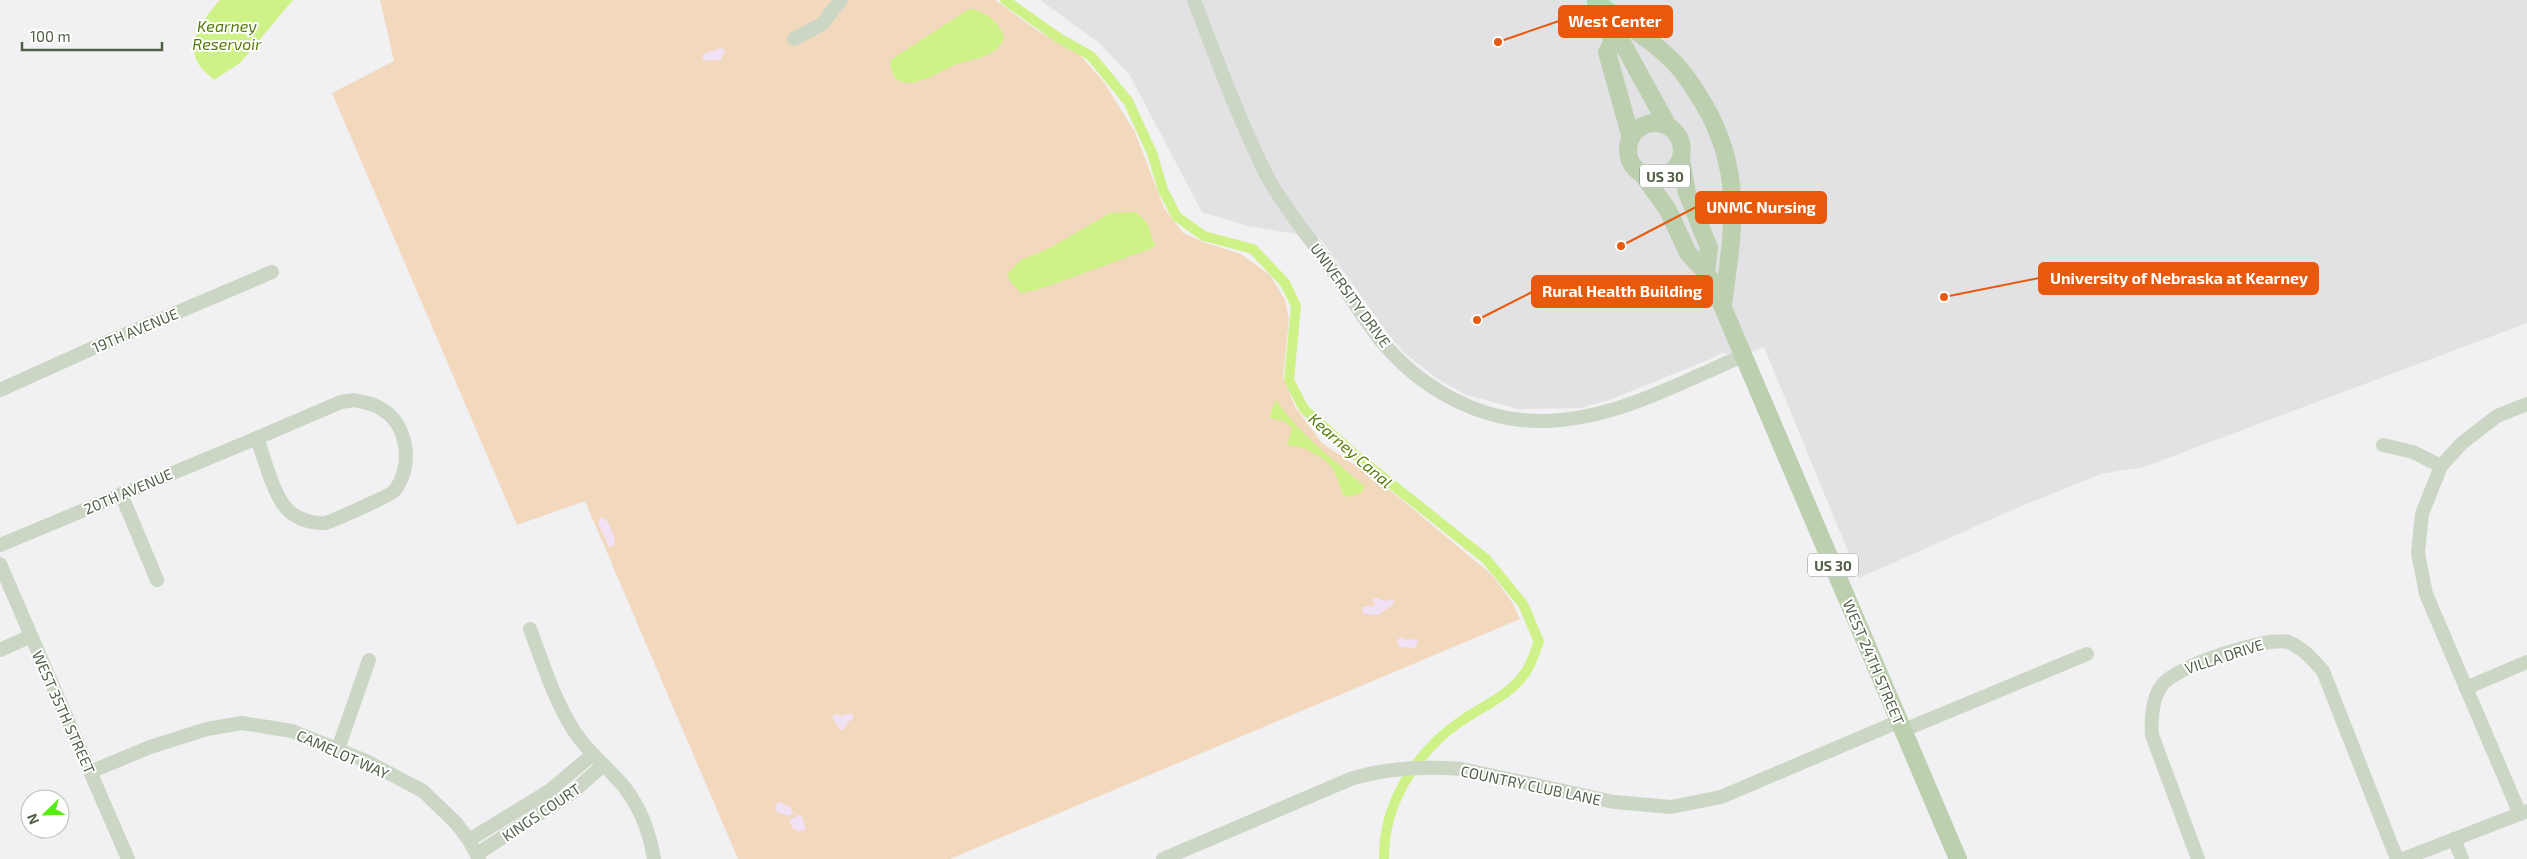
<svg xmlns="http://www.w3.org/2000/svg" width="2527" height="859" font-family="'Exo 2',sans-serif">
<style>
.education{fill:#e2e2e4}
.green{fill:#f2d8bd}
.sand{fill:#f1e1f4}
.water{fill:#cef188}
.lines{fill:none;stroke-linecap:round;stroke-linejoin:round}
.canal{stroke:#cef188;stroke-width:10}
.minor{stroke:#cbd6c4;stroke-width:14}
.major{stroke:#bcd0af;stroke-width:18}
.labels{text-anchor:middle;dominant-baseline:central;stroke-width:4;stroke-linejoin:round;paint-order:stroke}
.shield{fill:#fff;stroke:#858f7e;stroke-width:1}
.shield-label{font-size:14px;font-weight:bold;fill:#515f47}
.street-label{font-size:15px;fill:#515f47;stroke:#fff}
.water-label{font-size:16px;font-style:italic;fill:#557c09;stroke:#fff}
.leader{fill:none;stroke:#e8590c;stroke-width:2}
.callout-dot{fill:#e8590c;stroke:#fff;stroke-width:2}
.callout{fill:#e8590c;stroke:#e8590c;stroke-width:2}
.callout-label{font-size:16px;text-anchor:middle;font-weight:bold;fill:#fff}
</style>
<rect width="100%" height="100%" fill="#f1f0f3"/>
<polygon class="education" points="1040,0 2527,0 2527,323 2144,467 2101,474 2017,508 1859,578 1764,347 1745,355 1721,353 1713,358 1609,400 1580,408 1518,409 1464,394 1436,378 1402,351 1386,331 1320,238 1248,226 1202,212 1129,74 1098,42"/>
<polygon class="green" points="380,0 995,0 1038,31 1078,53 1103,81 1135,132 1164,208 1183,233 1206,243 1241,254 1270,275 1285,300 1289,319 1283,377 1295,407 1322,443 1384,485 1491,574 1512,602 1520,619 950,859 738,859 585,501 517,525 332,93 394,61"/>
<g class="sand">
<polygon points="721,48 725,50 721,60 708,61 703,59 703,54"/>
<path d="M601,517c8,2 12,16 14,25l-2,4 -4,1 -11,-24z"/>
<polygon points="1376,597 1383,601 1393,599 1394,604 1378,615 1363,614 1362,607 1376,605 1372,600"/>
<polygon points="1401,637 1406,640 1417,639 1418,644 1414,648 1399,647 1397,640"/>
<polygon points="849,713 853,715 853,719 848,722 844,729 840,730 832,717 835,714 842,716"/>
<polygon points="780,802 791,807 793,814 787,816 776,811 775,805"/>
<polygon points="798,815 801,815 806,829 799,832 793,828 789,821"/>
</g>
<g class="water">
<path d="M220,0h73l-53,63 -26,17c-4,-4 -11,-9 -14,-14 -17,-23 5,-49 20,-66z"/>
<path d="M969,9c16,1 30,13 35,28 -2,8 -7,13 -15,17 -9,5 -19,6 -29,9 -17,6 -40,24 -58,19 -9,-2 -10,-12 -12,-19l2,-4z"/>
<polygon points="1136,212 1147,223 1155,246 1150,249 1040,289 1021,293 1010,281 1007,274 1021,260 1048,249 1110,213"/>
<path d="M1276,400c24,35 56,59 89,86l-3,6 -11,5 -8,-2 -9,-25 -9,-10 -21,-12 -17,-3 5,-17 -8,-7 -15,-3z"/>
</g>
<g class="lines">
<path class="canal" d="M1005,0l54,38 32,18 37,45 24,52 11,37 14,27 27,19 49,13 32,34 11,23 -7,74 15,29 56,50 126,100 37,45 16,38c-4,9 -7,20 -12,28 -15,25 -43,35 -66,51 -45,31 -78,83 -77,138"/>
<g class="minor">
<path d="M1194,0c21,55 42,112 68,166 18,38 47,70 71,105 15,22 29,45 45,66 41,51 102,86 168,84 71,-2 135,-39 199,-66"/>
<polyline points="794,39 822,24 841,0"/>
<polyline points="0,390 93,348 272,272"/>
<path d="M354,400c10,2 21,4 29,10 26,16 30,59 11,81 -3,4 -63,31 -69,32 -13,1 -27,-4 -36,-12 -15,-13 -25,-54 -32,-73l84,-36z"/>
<polyline points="2383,445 2413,452 2441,466"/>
<polyline points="121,494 157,580"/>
<polyline points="0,545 257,438"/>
<polyline points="0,564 128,859"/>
<path d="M530,629c13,34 24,71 44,102 15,23 35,37 51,57 16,21 25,46 29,71"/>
<polyline points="0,650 31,636"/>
<polyline points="2466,688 2527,662"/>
<polyline points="1904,730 2087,654"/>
<polyline points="338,749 369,660"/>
<polyline points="90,772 150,747 207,729 242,723 292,731 366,761 423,791 456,823 469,840 479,859"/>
<polyline points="2520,814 2426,594 2418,553 2422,514 2441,466 2462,443 2497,416 2527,404"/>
<polyline points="2454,839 2462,859"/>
<polyline points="469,840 549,791 592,755"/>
<polyline points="477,854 573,792 602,766"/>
<path d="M1163,859l190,-81c35,-10 73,-12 109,-9l152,33 57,5 50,-10 179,-76"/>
<path d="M2198,859l-46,-124c-1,-16 0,-38 11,-51 14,-18 104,-48 125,-42 14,5 25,18 35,29l74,188"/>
<polyline points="2403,859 2527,811"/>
</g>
<g class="major">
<path d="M1596,2c22,17 46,32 67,50 18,15 30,34 42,54 39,69 28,123 18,199"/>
<polyline points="1597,4 1613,41 1624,46 1668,126"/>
<polyline points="1613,41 1607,52 1631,138"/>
<circle cx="1655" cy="150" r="27"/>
<polyline points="1681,159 1687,193 1709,248 1706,272"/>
<polyline points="1643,175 1668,210 1688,253 1706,272 1715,289 1958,859"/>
</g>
</g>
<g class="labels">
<g class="shield">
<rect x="1640" y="164.5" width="50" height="23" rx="4"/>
<rect x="1808" y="553.5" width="50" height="23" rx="4"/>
</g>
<g class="shield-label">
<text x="1665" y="176">US 30</text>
<text x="1833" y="565">US 30</text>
</g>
<g class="street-label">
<text transform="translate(1351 295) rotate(54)">UNIVERSITY DRIVE</text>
<text transform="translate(135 330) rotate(-23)">19TH AVENUE</text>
<text transform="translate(128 491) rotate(-23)">20TH AVENUE</text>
<text transform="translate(2224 656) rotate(-18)">VILLA DRIVE</text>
<text transform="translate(1874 662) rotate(67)">WEST 24TH STREET</text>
<text transform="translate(64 712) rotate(66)">WEST 35TH STREET</text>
<text transform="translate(343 754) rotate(24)">CAMELOT WAY</text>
<text transform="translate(1531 785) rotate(12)">COUNTRY CLUB LANE</text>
<text transform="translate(541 812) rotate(-34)">KINGS COURT</text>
</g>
<g class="water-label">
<text x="227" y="25">Kearney<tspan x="227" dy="18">Reservoir</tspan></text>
<text transform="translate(1351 450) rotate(41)">Kearney Canal</text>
</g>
</g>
<path class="leader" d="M1498 42L1559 21M1621 246L1696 207M1944 297L2039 278M1477 320L1532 292"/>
<g class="callout-dot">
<circle cx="1498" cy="42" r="5"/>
<circle cx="1621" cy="246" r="5"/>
<circle cx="1944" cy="297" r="5"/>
<circle cx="1477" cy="320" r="5"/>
</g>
<g class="callout">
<rect x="1559" y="6" width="113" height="31" rx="5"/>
<rect x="1696" y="192" width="130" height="31" rx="5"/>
<rect x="2039" y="263" width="279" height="31" rx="5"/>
<rect x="1532" y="276" width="180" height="31" rx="5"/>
</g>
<g class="callout-label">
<text x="1615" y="27">West Center</text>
<text x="1761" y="213">UNMC Nursing</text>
<text x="2179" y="284">University of Nebraska at Kearney</text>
<text x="1622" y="297">Rural Health Building</text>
</g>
<g transform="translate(45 814) rotate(247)"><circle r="24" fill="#ffffff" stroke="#b9bfb5"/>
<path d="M0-4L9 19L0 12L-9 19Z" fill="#55ee10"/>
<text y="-8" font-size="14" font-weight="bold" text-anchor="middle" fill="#515f47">N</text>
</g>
<path d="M22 42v8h140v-8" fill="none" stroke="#515f47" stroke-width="2.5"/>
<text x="30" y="42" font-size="15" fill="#515f47" stroke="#ffffff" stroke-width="4" paint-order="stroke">100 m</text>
</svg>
